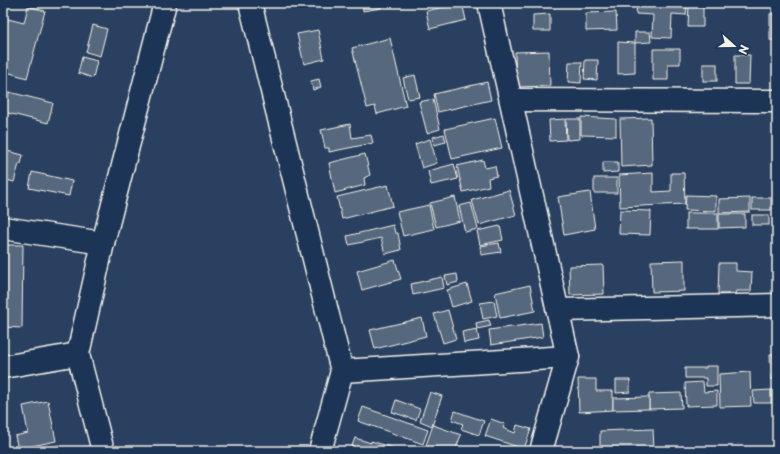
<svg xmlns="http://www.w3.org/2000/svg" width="780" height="454" font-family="'Playpen Sans',sans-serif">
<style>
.building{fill:#56677d;stroke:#f4f1e8}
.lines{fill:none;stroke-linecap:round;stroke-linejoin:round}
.minor-casing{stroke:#f4f1e8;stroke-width:25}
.minor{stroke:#1d3557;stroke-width:22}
</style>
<rect width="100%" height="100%" fill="#2a4060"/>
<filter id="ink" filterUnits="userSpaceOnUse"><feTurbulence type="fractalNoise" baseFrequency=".025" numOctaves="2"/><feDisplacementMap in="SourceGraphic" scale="8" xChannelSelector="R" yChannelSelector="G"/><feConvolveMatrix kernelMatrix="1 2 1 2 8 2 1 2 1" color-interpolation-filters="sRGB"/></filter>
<g filter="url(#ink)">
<g class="building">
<polygon points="362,3 380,3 381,8 363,11"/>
<polygon points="462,3 466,20 430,29 426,11"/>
<polygon points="637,3 687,3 686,15 672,14 671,38 652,37 653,15 636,14"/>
<polygon points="689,3 716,3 716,6 703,6 703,27 688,27"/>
<polygon points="28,6 45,11 27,78 3,71 3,39 8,19 24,23"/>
<polygon points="616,12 617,30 586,31 586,13"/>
<polygon points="550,14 550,31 533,31 533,15"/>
<rect x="770" y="14" width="7" height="26"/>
<polygon points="93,25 107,29 100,56 86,52"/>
<polygon points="318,30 324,59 304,64 297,34"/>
<polygon points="635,32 650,32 651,42 635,43"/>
<polygon points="390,38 406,106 377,114 375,106 367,108 352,48"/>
<polygon points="618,42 635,43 635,73 618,74"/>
<polygon points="653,49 680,49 680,64 668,64 668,80 653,80"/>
<polygon points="549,51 550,86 516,87 515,52"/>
<polygon points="735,55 750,55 749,84 735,84"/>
<polygon points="82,57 97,61 93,78 78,73"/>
<polygon points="585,60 598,60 597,80 584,79"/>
<polygon points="569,62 582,62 581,83 568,82"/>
<rect x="703" y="64" width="14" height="17"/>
<polygon points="415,75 420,97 408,99 403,78"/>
<polygon points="319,79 321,87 313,90 311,81"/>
<polygon points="487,82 491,100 438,112 434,94"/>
<polygon points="9,92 53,103 48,123 4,112"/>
<polygon points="433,99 440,129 427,133 419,102"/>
<polygon points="581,117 616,119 616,136 581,135"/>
<polygon points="495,118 502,148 452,159 445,129"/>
<polygon points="651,118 652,165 621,167 620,119"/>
<polygon points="565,119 566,140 550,141 549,120"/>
<polygon points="566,119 580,119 580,139 567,140"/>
<polygon points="350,124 352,138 371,135 373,143 329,152 329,148 325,148 321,130"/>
<polygon points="444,134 446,142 434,145 433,137"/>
<polygon points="430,139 437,163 422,168 415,144"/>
<polygon points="3,150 23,155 21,164 19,164 14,182 3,179"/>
<polygon points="365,154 370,175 364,178 365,185 335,193 329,163"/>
<polygon points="483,160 485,168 495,166 497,176 488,178 489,186 463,192 457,166"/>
<polygon points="603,162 618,162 618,172 603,173"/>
<polygon points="454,164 458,179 431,185 428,171"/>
<polygon points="32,172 72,181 69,196 29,188"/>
<polygon points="653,173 653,192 671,191 671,173 684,173 685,204 620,207 619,175"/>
<rect x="594" y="178" width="23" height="15"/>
<polygon points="388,185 393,206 342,219 337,197"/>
<polygon points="509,190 516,215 479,225 472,200"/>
<polygon points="590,192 595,229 564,235 558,197"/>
<polygon points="686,195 716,196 716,211 685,210"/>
<polygon points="455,197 460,221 436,227 430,203"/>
<polygon points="750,198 750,212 719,213 719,199"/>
<rect x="752" y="198" width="19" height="12"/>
<polygon points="471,203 478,229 465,232 459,206"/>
<polygon points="429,205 434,229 403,236 397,212"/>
<polygon points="620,210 651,211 650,235 619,234"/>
<rect x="686" y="213" width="32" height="16"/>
<polygon points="719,214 745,214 745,227 719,228"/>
<rect x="752" y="215" width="17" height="10"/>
<polygon points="393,225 395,233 398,233 401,250 385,254 381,238 349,245 347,236"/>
<polygon points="500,226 503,240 480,245 477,231"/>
<polygon points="499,243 501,252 481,255 480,246"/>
<polygon points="3,245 23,245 22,328 3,327"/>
<polygon points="775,249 777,249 777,294 775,294 773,262 775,262"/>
<polygon points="395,260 401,279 362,290 357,271"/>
<polygon points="684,260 684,291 652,292 651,261"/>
<polygon points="719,263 736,263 736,271 752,272 751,291 736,291 735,294 718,294"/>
<polygon points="603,265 604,294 570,295 569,266"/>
<polygon points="457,274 458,282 447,285 445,276"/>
<polygon points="442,277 444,288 413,295 411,284"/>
<polygon points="467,284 472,301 452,307 447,290"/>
<polygon points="530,285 535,311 500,318 495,293"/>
<polygon points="494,301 497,316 483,319 480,303"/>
<polygon points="448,310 456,339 443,343 434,314"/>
<polygon points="422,318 426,336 375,349 370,330"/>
<polygon points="489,320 491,326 477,329 476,323"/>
<polygon points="541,323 543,337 491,345 489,330"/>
<polygon points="477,329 479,340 464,343 462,332"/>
<polygon points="770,354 777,354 777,379 771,379"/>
<polygon points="706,366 717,366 717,386 706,386 706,378 685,378 685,368 706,368"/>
<polygon points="750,372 751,406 720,407 719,374"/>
<polygon points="578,379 596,379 596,391 613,391 613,410 579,412"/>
<polygon points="616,380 630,380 630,392 616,393"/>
<polygon points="703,382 704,392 717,391 717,405 686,406 685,383"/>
<polygon points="777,389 777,403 771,403 771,390"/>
<polygon points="771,390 771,403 754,403 753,391"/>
<polygon points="430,392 442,396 432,426 420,421"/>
<polygon points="681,393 682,408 649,409 649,394"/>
<polygon points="649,397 649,409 613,410 613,398"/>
<polygon points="3,398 7,411 3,412"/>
<polygon points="396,400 420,409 416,420 392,412"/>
<polygon points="48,401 56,441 18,449 15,436 28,433 23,406"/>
<polygon points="363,407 428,430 423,444 358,421"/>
<polygon points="455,411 484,421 479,435 461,429 463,424 452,420"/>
<polygon points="491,419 505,424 503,428 515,433 517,425 531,429 524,449 485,436"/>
<polygon points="433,425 461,435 455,451 424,451"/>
<polygon points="653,429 654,450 659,451 600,451 600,431"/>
<polygon points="355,438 371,443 371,441 403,451 350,451"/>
<polygon points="59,445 60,451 33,451"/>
<polygon points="459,447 471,451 458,451"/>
</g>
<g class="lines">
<g class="minor-casing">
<g id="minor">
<polyline points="250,3 342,371 320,451"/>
<polyline points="489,3 568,357 541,451"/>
<polyline points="511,100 777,101"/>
<polyline points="3,228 103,243"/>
<polyline points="558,310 777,305"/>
<polyline points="3,367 78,354"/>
<polyline points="342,371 568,357"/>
<polyline points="103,451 78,354 103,243 165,3"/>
</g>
</g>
<use href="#minor" class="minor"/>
</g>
</g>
<rect width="780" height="454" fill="none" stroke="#1d3557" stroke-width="16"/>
<rect x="8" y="8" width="764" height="438" fill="none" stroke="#f4f1e8" stroke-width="1.5" filter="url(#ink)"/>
<g transform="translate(734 46) rotate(111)" stroke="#1d3557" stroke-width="3" paint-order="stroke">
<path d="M0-3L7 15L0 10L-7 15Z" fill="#f4f1e8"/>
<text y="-6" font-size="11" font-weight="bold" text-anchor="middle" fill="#f4f1e8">N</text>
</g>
</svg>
